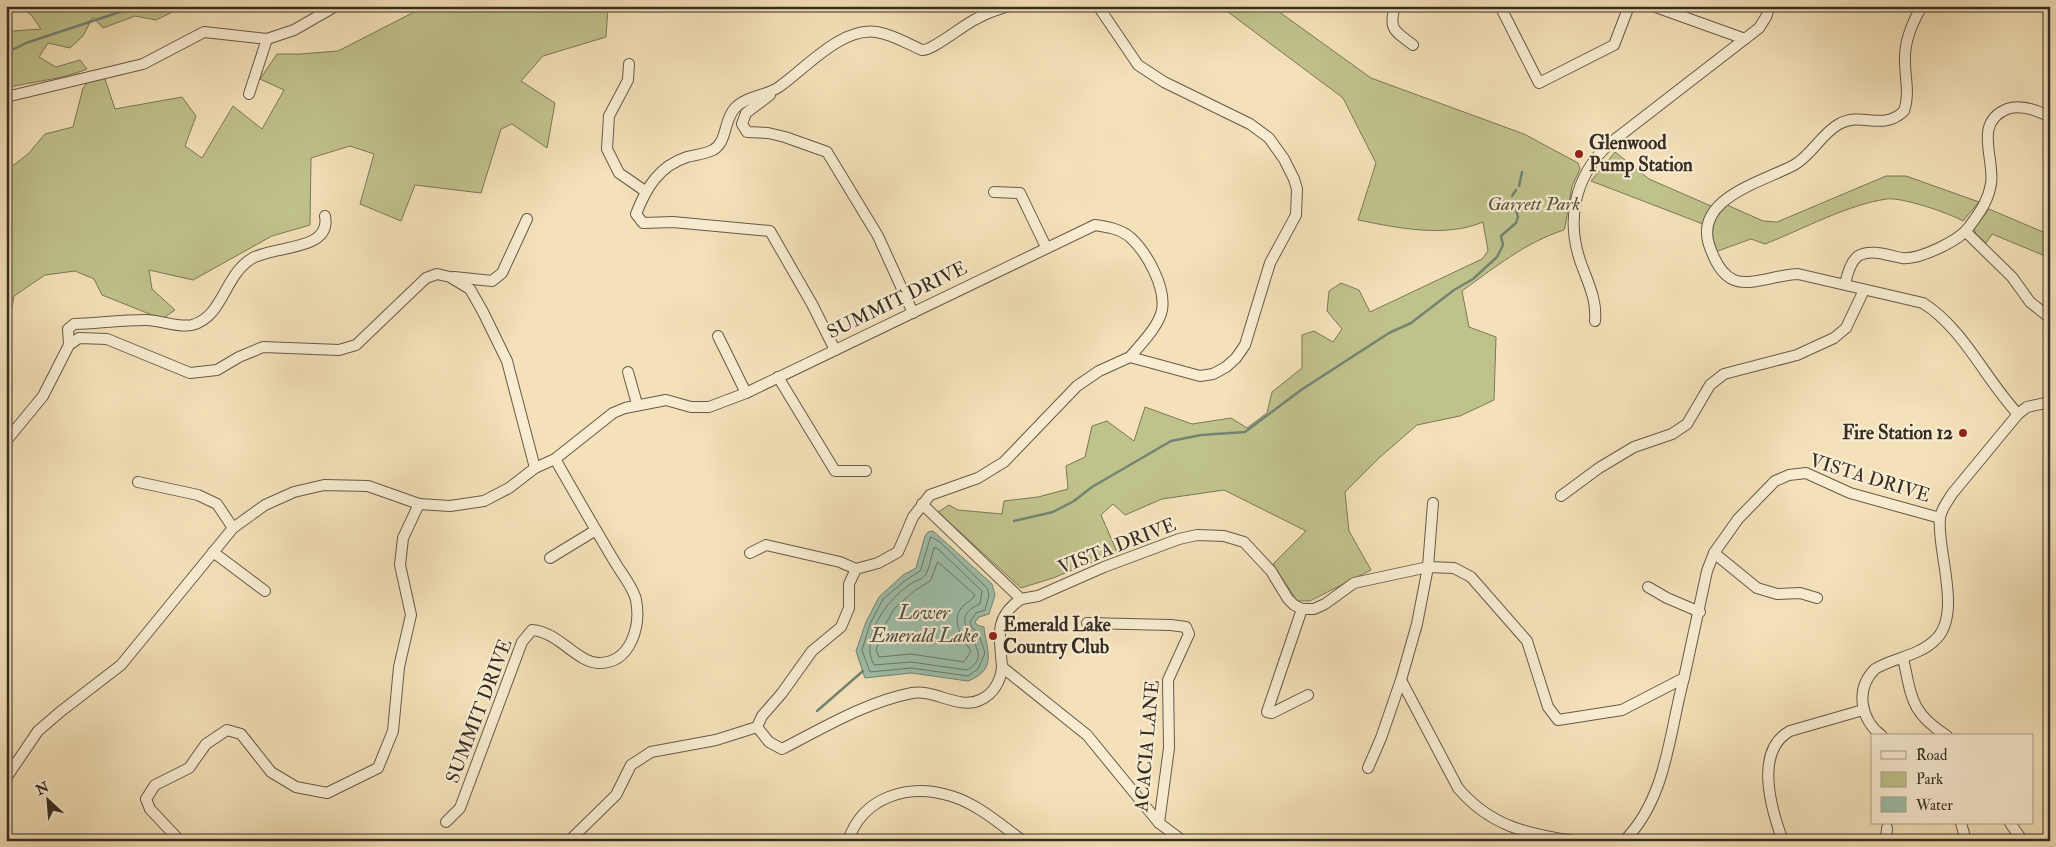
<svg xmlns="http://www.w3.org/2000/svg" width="2056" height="847" font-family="'IM FELL Double Pica',serif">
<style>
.green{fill:#c0c28c;stroke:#7b7858}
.water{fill:#9ebea9;stroke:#748473}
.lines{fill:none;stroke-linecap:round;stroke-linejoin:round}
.shore{stroke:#6a7666;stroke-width:1}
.stream{stroke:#748473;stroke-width:2.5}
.minor-casing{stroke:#665a48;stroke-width:12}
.minor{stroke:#f8ecd2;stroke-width:10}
.poi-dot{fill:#8f2418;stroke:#f8ecd2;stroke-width:2}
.labels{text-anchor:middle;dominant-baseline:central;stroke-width:4.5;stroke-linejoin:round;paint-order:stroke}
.poi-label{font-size:19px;font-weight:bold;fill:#362d23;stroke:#f8ecd2;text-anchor:start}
.park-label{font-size:19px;font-style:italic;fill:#58523d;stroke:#f8ecd2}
.street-label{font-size:19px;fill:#362d23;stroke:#f8ecd2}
.water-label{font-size:20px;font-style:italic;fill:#505144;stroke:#f8ecd2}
</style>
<rect width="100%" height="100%" fill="#f4e1b9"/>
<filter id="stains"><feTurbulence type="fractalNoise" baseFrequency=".004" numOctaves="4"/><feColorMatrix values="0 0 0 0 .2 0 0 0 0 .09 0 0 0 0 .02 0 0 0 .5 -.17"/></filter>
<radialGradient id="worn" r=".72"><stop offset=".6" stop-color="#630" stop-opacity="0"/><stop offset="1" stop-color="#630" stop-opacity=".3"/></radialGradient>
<g class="green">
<path d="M20,6h165l-29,14 -21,-4 -32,12 -10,-11 -10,19 -13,12 -22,-5 -9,14 17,10 24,-7 7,9c-26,11 -54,12 -81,19v-61l7,4 28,-2 -9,-13z"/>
<polygon points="426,6 608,6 606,37 543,56 521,81 555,103 547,148 512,124 501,129 481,193 415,185 401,221 360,204 374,154 350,146 311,158 310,225 272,236 193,280 149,270 152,289 175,310 162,319 102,295 94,279 75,271 45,275 14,296 11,313 6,319 6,171 28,154 45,134 73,127 83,88 94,74 105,79 115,109 182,97 196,116 185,146 202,158 233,106 262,129 284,90 260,79 277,54 300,54 338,51"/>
<path d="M1220,6h51l100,72 153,56 54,29 2,6 -8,17 -7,41 -1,3c-38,12 -70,38 -102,61l7,36 27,10 -2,63 -34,16 -43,9 -38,33 -34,34 4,39 22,39 -61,31h-13l-24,-37 33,-33 -82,-41 -62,9 -37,16 -12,-11 -12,11 16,37 -64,26 -32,10 -83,-76 11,-7 9,5 44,4 2,-13 34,-4 30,-8 -2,-23 19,-9 7,-31 15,-5 27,20 11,-34 47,17 39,-6 16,10 20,-15 5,-21 30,-24v-33l12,-4 19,11 9,-13 -15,-18 2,-20 12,-8 18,7 11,22 112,-53 6,-8 -5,-29c-38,16 -85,6 -125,-2l18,-57 -33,-65z"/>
<polygon points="1615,152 1649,179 1711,206 1703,224 1591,181"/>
<path d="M1886,176h20l73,26 -16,19c-14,-8 -61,-24 -76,-22 -38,5 -86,31 -122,45l-14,-5 -36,13c-5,-21 -4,-31 10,-48l38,17 14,1z"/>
<polygon points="1989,209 2050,235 2050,258 1992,234 1986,243 1976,234 1974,229"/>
</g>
<path class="water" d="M933,531l59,53 3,11 -6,19 -10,3 -4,5 2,3 7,2c1,20 16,42 -16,54l-57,-8 -46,5 -9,-27 10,-29 13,-25 24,-22 13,-7 9,-32 3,-4z"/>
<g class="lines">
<g class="shore">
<polygon points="931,537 940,542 987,588 989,595 985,610 976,613 970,622 972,628 978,632 985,653 978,669 968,676 911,668 870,672 862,650 870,624 883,599 906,580 920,571"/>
<path d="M934,548h3l45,43 -2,13c-43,18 23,47 -13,66l-56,-8 -37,3c-15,-27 13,-65 35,-80 5,-4 13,-5 17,-11 4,-7 5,-18 8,-26z"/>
<path d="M938,562l37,33c-2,5 -7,6 -11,10 -15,15 -2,32 7,46l-7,11 -53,-8 -32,3 -3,-7 7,-21 11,-20 20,-18 16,-10z"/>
</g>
<g class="stream">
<polyline points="6,53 26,43 138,6"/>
<polyline points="1519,186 1522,172"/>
<polyline points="1512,196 1516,190"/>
<polyline points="1014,521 1053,512 1074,501 1092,487 1171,441 1201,435 1245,432 1301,390 1389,333 1411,323 1454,290 1473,279 1497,257 1503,245 1501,236 1516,223 1518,217 1514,203"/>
<polyline points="817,711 863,671"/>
</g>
<g class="minor-casing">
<g id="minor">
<path d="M1395,6c-7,24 0,25 18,39"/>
<polyline points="1500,6 1539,83 1614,45 1629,6"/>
<polyline points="1653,6 1745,39"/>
<path d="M1922,6c-10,17 -18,35 -17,55 0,18 5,33 -1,50 -22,21 -42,0 -65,13 -18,10 -27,31 -45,41 -31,17 -105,34 -83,85 4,11 11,25 23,30 16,7 45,-6 64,-6l125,29c41,26 62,76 95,111"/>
<polyline points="629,64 628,80 609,116 607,149 619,173 645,191"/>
<polyline points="249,94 267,39"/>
<polyline points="770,95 746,113 742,124 747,132 768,133 785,137 827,152 878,236 913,313"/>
<polyline points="6,97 143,64 204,32 267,39 294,30 336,6"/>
<polyline points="994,192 1020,193 1046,247"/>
<polyline points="1966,232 2012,277 2030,302 2050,318"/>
<polyline points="454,277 492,281 502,273 527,219"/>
<path d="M1845,284c2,-9 6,-25 15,-29 12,-6 30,1 42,3 17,2 57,-17 67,-31 10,-14 19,-25 22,-43 4,-26 -18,-61 16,-75 15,-5 30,1 43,8"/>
<path d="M1595,321c2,-20 -6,-36 -13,-55 -17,-45 -8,-89 27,-122l150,-116 7,-11 4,-11"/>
<polyline points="718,336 746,393"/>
<path d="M69,345l-1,-16 6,-5c24,-1 48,-4 72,-4 14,0 33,8 46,5 31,-8 32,-49 59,-66 21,-14 81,-7 74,-43"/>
<path d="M835,350l-23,-46 -42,-73 -97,-9 -30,1 -7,-9c10,-26 23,-48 51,-57 8,-2 18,-3 26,-7 15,-9 10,-29 22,-42 11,-12 31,-12 44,-21 26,-18 62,-60 97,-55 16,2 32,12 46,18 10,1 41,-25 54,-31 11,-6 22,-10 34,-13"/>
<polyline points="628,372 637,404"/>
<polyline points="778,377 835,471 866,471"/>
<polyline points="6,441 43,396 69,345 79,338 107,339 190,373 217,370 239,357 263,347 339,350 356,345 426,278 437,274 450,277 470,289 483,312 507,361 535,468"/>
<polyline points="138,482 198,495 217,504 233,528"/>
<polyline points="1561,496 1599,468 1634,447 1672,434 1687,424 1710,385 1724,374 1797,355 1834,338 1846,328 1864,290"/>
<path d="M1433,503l-5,64 -11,57 -16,56 57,108c32,38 69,46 116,53"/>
<path d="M922,504l99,95c-28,19 -21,38 -19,68l85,68 72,88 24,18"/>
<polyline points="213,552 265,591"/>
<polyline points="750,553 766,545 840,562 856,569"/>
<polyline points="1714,553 1757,588 1777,594 1800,593 1817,598"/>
<polyline points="550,558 596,530"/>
<polyline points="1648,587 1667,598 1700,612"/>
<polyline points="1021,599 1038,596 1104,567 1179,539 1197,535 1224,536 1244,542 1271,571 1288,599 1294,605 1302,609 1314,609 1325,604 1354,583 1428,567 1454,568 1471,577 1527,641 1548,707 1558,720 1622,710 1684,678 1707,571 1714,553 1738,519 1775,481 1789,475 1806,473 1850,493 1940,518"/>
<polyline points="1302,609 1267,712 1272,713 1308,695"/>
<polyline points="1087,623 1171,625 1186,627 1189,634 1168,680 1169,748 1159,823"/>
<path d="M1903,658c9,40 7,54 44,78"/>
<path d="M1002,667c-1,13 -8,27 -22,33 -21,10 -46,-11 -68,-7 -46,9 -89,35 -130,56l-13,-7 -12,-15 5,-11 20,-23 30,-42 29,-24 8,-19v-24l7,-15 22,-6 20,-11 15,-35 17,-22 48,-17 26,-16 73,-76 22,-15 31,-14 70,19 13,-2 13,-7 10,-9 9,-13 25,-82 26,-48 1,-26 -3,-10 -10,-20 -15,-21 -19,-14 -86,-42 -26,-17 -40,-59"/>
<path d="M1882,736c-22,-17 -27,-47 -7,-67 18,-11 43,-13 59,-28 30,-25 2,-92 6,-123 1,-9 8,-17 12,-24l66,-80 9,-7 23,-5"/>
<polyline points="1368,768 1381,738 1401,680"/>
<path d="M6,778l32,-47 22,-19 61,-47 112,-137 32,-23 29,-13 30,-7 44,1 51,18 31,2 34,-5 25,-13 26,-20 20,-9 58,-46 12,-5 41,-8 25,7h18l37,-14 349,-168c13,2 26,4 36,13 16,15 35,49 31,72 -3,16 -21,34 -32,47"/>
<path d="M446,822l14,-14 62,-166 10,-12c27,2 45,33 67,33 32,0 42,-37 37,-63 -2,-11 -14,-26 -20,-36 -21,-35 -41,-70 -61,-105"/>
<polyline points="1961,823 1966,841"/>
<polyline points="2010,823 2022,840"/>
<polyline points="180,841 150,809 146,799 155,785 189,768 206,744 227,730 241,734 271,772 296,787 327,793 378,768 393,731 399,667 411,615 400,565 403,538 419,504"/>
<polyline points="569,841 616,795 631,765 651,752 716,740 757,727"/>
<path d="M848,841c15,-45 61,-58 103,-45 27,8 50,29 72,45"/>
<path d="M1624,841c43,-43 45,-108 60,-163"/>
<path d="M1783,841c-12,-32 -29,-90 7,-110l73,-21"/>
<polyline points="1886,841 1887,828"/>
</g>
</g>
<use href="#minor" class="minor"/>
</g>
<g class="poi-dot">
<circle cx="1579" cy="154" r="5"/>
<circle cx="1963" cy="433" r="5"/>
<circle cx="993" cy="636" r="5"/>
</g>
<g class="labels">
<g class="poi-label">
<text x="1589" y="143">Glenwood<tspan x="1589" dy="22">Pump Station</tspan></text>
<text x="1953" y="433" text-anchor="end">Fire Station 12</text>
<text x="1003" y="625">Emerald Lake<tspan x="1003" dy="22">Country Club</tspan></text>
</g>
<g class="park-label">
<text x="1534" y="204">Garrett Park</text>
</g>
<g class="street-label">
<text transform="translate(897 300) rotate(-26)">SUMMIT DRIVE</text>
<text transform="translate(1870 478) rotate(17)">VISTA DRIVE</text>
<text transform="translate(1117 546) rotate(-21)">VISTA DRIVE</text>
<text transform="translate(479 711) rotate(-69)">SUMMIT DRIVE</text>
<text transform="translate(1147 746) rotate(-85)">ACACIA LANE</text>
</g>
<g class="water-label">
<text x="924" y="612">Lower<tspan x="924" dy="23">Emerald Lake</tspan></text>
</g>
</g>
<rect width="2056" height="847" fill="none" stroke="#f4e1b9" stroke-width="25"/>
<rect x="8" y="8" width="2041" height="832" fill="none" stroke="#362d23" stroke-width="2.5"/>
<rect x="12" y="12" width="2031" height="822" fill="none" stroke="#362d23"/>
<rect x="1871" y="734" width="162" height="90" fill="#f8ecd2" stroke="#aaa08c"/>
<rect x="1881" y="751" width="25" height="8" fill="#f8ecd2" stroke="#aaa08c"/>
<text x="1916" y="760" font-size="15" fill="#362d23">Road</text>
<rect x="1881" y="772" width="25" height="15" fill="#c0c28c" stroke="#aaa08c"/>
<text x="1916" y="784" font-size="15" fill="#362d23">Park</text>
<rect x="1881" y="797" width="25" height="15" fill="#9ebea9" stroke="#aaa08c"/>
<text x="1916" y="810" font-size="15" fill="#362d23">Water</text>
<g transform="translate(48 800) rotate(334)" stroke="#f8ecd2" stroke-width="4" paint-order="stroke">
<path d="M0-4L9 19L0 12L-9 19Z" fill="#362d23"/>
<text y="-8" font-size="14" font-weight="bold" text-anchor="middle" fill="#362d23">N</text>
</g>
<rect width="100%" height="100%" filter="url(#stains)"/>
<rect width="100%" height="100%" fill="url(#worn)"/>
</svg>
